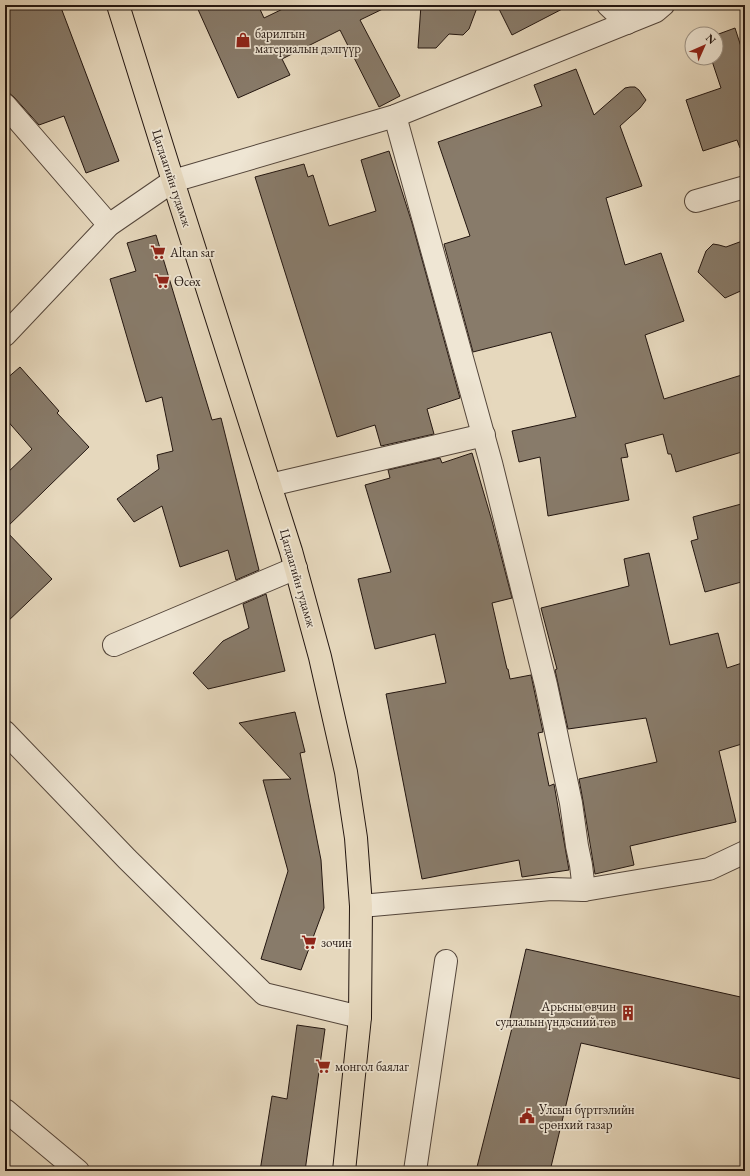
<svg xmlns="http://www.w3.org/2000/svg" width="750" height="1176" font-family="'EB Garamond',serif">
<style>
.building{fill:#887b6a;stroke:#231610}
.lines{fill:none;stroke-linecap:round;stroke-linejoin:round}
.minor-casing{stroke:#54463b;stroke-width:24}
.major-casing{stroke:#231610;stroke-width:24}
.minor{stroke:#efe6d4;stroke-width:22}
.major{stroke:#e6d8bd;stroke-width:22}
.labels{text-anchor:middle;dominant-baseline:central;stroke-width:3.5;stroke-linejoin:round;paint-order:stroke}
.poi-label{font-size:13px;fill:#231610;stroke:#efe6d4;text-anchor:start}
.street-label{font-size:13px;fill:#231610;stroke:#efe6d4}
</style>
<rect width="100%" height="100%" fill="#e6d8bd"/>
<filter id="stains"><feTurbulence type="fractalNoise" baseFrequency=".005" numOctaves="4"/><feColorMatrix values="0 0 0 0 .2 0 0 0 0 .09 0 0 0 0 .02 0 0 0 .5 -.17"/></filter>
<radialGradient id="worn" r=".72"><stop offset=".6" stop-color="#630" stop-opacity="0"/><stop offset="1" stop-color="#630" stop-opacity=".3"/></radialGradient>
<g class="building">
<polygon points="5,5 60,5 119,161 86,173 64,116 39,125 14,97 9,93 6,93 5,90"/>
<polygon points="196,5 258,5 264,18 291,5 391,5 360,20 400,96 379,107 340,30 282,59 290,75 238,98"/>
<polygon points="421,5 478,5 469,29 463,35 449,34 436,48 418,48"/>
<polygon points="497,5 570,5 512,35"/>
<polygon points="735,28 745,59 745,147 740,148 737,140 703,151 686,100 721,88 711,58 716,58 716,35"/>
<polygon points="576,69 594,115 625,88 630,87 635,87 639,90 646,100 640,108 620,126 642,186 606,198 625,265 661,253 684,321 645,335 664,399 745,374 745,451 676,472 671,454 668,454 663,434 625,444 628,457 621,458 629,500 548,516 540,457 519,462 512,431 576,417 551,332 473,352 444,244 470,236 438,142 542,106 534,85"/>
<polygon points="389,151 412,223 460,398 427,409 434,434 381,446 375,425 337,437 255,177 304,164 308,177 313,175 329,226 376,211 361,160"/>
<polygon points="156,235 212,420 221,418 259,570 236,580 228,550 180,567 162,506 134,522 117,499 159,469 157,455 173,451 162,397 146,402 110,279 136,271 127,243"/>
<polygon points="745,240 745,289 725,298 698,272 706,251 713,244 719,245 726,247"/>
<polygon points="20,367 59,411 57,413 89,447 5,529 5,475 32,449 5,418 5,380"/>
<polygon points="472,453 492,521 512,598 492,603 507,669 508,669 510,679 531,675 543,732 538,733 549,786 554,784 569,870 522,877 519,860 422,879 386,694 446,683 435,634 375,649 358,579 391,572 365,485 390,478 388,470 440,458 442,463"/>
<polygon points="745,503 745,581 705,592 691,541 698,539 693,517"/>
<polygon points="5,530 52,579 5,624"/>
<polygon points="649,553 670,645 718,633 727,668 745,662 745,743 719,751 736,822 630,846 634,865 595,874 583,801 579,779 657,762 646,718 568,729 555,670 557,669 541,608 629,586 624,559"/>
<polygon points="266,594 285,671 208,689 193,673 223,641 249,628 243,604"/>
<polygon points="295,712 305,752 300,753 321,860 324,908 301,970 261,959 288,871 263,780 291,779 239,723"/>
<polygon points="526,949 745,998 745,1080 581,1043 550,1171 476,1171 512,1028 508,1027"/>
<polygon points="297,1025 325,1029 305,1171 260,1171 272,1096 287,1099"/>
</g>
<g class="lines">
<g class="minor-casing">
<g id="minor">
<polyline points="608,5 627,23"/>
<polyline points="5,105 109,225"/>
<polyline points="395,116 491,463 546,685 571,803 577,846 581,865 584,890"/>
<polyline points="696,201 745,187"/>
<polyline points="5,335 109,225 173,181 395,116 656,11 663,5"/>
<polyline points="270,485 484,435"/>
<polyline points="114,645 296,568"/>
<polyline points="5,732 127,859 264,994 360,1017"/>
<polyline points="361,906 551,889 584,890 709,869 745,852"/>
<polyline points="5,1110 78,1171"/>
<polyline points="415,1171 446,961"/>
</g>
</g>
<g class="major-casing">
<polyline id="major" points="118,5 173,181 291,551 320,657 346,772 356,838 361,906 360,1017 344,1171"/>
</g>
<use href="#minor" class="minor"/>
<use href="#major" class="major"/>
</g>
<defs>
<g id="shop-bare" transform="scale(1.2)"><path d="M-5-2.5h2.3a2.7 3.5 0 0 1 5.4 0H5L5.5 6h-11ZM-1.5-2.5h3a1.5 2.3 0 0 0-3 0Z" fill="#8f2418" stroke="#efe6d4" stroke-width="2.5" paint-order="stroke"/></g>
<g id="supermarket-bare" transform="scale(1.2)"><path d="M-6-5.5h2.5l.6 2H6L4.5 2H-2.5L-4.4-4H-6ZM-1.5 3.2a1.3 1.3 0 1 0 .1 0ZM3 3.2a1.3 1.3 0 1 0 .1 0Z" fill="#8f2418" stroke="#efe6d4" stroke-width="2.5" paint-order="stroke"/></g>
<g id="building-bare" transform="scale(1.2)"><path d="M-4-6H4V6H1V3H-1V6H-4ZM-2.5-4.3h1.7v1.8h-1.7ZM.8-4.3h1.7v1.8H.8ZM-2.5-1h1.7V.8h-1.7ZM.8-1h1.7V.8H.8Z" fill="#8f2418" stroke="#efe6d4" stroke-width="2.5" paint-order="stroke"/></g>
<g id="civic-bare" transform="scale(1.2)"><path d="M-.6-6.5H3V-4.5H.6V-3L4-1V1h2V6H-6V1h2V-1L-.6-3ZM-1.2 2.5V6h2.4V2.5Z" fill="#8f2418" stroke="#efe6d4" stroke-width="2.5" paint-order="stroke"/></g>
</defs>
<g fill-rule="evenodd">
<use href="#shop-bare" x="243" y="40"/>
<use href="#supermarket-bare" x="158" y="252"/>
<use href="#supermarket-bare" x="162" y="281"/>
<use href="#supermarket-bare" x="309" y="942"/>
<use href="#building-bare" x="628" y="1013"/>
<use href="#supermarket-bare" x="323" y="1066"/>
<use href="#civic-bare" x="527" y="1116"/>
</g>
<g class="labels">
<g class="poi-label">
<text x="255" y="33">барилгын<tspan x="255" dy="15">материалын дэлгүүр</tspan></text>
<text x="170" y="252">Altan sar</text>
<text x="174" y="281">Өсөх</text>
<text x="321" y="942">зочин</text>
<text x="616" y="1006" text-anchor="end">Арьсны өвчин<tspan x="616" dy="15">судлалын үндэсний төв</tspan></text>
<text x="335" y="1066">монгол баялаг</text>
<text x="539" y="1109">Улсын бүртгэлийн<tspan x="539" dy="15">ерөнхий газар</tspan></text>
</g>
<g class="street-label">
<text transform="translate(172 178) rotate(72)">Цагдаагийн гудамж</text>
<text transform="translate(298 578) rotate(74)">Цагдаагийн гудамж</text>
</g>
</g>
<rect width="750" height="1176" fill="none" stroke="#e6d8bd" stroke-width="20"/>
<rect x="6" y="6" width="738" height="1164" fill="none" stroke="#231610" stroke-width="2"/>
<rect x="10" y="10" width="730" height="1156" fill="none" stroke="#231610"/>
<g transform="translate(704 46) rotate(45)"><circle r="19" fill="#efe6d4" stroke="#9d9386"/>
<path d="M0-3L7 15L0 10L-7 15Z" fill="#8f2418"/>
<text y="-6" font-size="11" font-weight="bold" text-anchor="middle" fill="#231610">N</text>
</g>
<rect width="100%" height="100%" filter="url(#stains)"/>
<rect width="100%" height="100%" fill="url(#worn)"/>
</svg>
